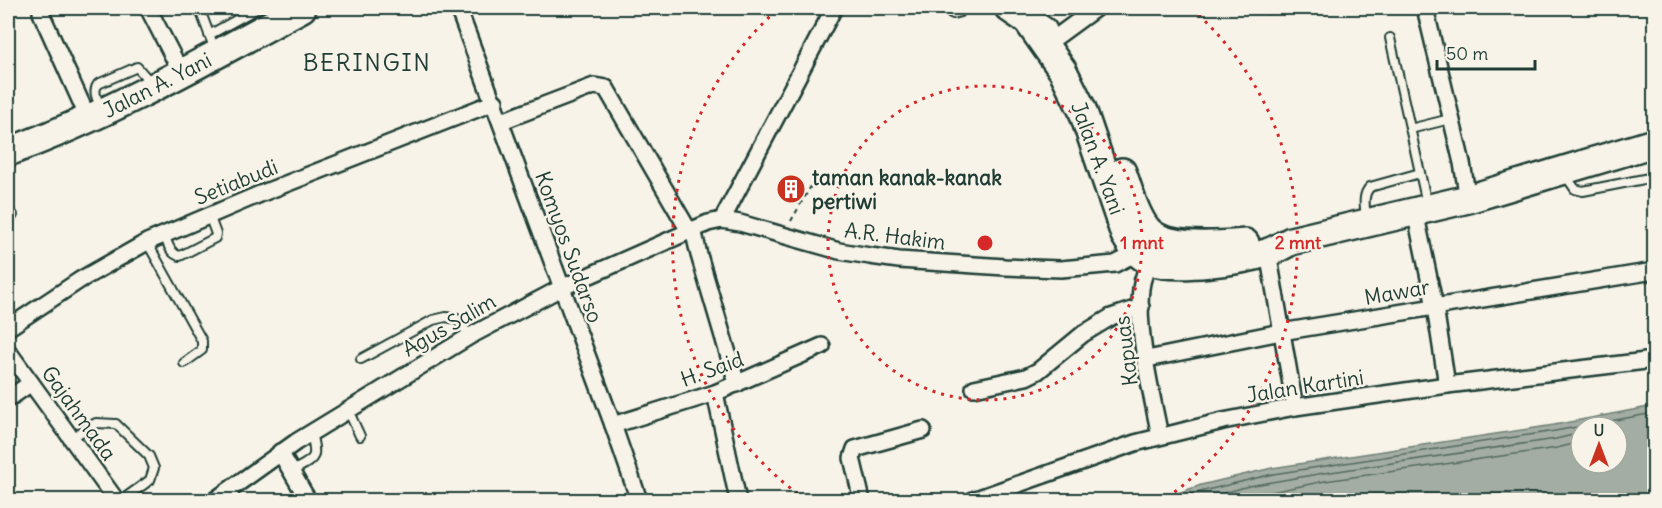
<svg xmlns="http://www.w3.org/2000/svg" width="1662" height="508" font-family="Delius,sans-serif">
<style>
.water{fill:#a4ada3;stroke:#6f8077;stroke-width:1.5;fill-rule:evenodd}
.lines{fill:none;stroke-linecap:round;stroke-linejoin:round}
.shore{stroke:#546a60;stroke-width:1.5}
.lane-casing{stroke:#1f3d34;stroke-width:12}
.street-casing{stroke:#1f3d34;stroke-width:20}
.highway-casing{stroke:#1f3d34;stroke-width:32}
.path{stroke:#1f3d34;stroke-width:2;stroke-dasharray:4.5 4.5;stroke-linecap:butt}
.lane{stroke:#f7f3e8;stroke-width:8}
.street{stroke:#f7f3e8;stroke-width:15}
.highway{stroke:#f7f3e8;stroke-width:27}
.ring{fill:none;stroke:#d62828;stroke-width:3;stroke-dasharray:3 6}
.labels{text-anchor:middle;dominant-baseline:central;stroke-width:5;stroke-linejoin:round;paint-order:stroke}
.street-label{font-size:21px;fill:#1f3d34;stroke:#f7f3e8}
.poi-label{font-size:21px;font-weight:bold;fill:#1f3d34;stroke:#f7f3e8;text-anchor:start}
.quarter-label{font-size:24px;letter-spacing:1.5px;fill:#1f3d34;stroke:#f7f3e8}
.centre{fill:#d62828;stroke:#f7f3e8;stroke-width:3}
.ring-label{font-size:18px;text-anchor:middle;font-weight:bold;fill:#d62828;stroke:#f7f3e8;stroke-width:5;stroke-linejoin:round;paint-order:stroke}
</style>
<rect width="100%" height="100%" fill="#f7f3e8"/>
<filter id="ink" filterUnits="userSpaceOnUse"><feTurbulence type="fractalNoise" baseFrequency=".0167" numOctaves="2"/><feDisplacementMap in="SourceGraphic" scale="12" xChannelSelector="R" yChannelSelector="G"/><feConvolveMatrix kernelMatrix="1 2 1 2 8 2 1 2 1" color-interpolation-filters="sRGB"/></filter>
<g filter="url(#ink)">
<path class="water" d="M1654,406v94h-496l43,-15 71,-17 282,-43zM1581,427h36v36h-36z"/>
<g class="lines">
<g class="shore">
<polyline points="1176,500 1203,491 1273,474 1555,431 1654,413"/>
<polyline points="1199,500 1249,486 1324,473 1556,439 1581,433"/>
<polyline points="1232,500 1325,481 1557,448 1581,442"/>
</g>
<g class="lane-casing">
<g id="lane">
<polyline points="201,8 200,10 215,50"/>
<polyline points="942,8 953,14 960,12 964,8"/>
<polyline points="1267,8 1268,9"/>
<polyline points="209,35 258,8"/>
<polyline points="1390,38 1427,204"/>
<path d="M101,109c-3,-9 -9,-17 -3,-25l39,-17 15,17"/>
<polyline points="1410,129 1450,119"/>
<polyline points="1566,176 1575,189 1583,191 1654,177"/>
<polyline points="8,218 13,215"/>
<path d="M1366,218c-1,-11 -4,-23 4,-31l50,-14"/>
<path d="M164,235c4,9 6,19 16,21l35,-18 1,-4 -7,-19"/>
<polyline points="147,242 202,341 202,350 184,363"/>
<polyline points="361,359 433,320 446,317 457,319 470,336"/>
<polyline points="348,410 360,436"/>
<polyline points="71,438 96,423 116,424 149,456 154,468 150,480 122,500"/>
<path d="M291,472c24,-14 27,-11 20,-39"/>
<polyline points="231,489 236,500"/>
</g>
</g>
<g class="street-casing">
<g id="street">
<polyline points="43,8 41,13 89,120"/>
<polyline points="148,8 182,74"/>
<polyline points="458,8 613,425 639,500"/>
<polyline points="1425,8 1462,163 1468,199"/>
<polyline points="1044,46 1096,8"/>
<polyline points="502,121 594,86 606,88 689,231"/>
<polyline points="1415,211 1435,307 1447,385"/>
<polyline points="722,220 834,8"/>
<polyline points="693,229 699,255 737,384"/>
<polyline points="1267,247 1295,407"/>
<path d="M1154,255c-6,10 -12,22 -13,34 -5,40 11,107 19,147"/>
<polyline points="8,328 80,280 147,242 260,194 495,102"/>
<polyline points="8,351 116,500"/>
<polyline points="1147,359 1281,332 1654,271"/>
<polyline points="974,388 1026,377 1038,371 1083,334 1111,317 1141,307"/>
<polyline points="715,393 738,500"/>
<polyline points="8,399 31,383"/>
<polyline points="613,425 715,393 822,346"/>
<polyline points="280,452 308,500"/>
<polyline points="215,500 296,442 470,336 561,288 708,223 722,220 740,223 839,251 870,256 899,260 1005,267 1061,269 1115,264 1127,258 1139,245"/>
<polyline points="862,500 852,458 855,449 923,430"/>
<polyline points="973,500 1135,443 1223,421 1295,407 1447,385 1654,360"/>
</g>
</g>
<g class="highway-casing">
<g id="highway">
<polyline points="1009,8 1043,31"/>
<path d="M1027,20l36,51 19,38 43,126c7,12 13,21 26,26 24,9 90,0 115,-8 8,-2 17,-8 25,-12l177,-42 186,-56"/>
<path d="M8,152c103,-38 198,-92 294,-144"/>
<path d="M1122,172c7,18 12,41 24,56 17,23 73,17 99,15"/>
</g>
</g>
<polyline class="path" points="791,221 815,179"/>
<use href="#lane" class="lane"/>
<use href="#street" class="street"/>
<use href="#highway" class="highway"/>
</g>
</g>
<g class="ring">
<circle cx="985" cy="243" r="157"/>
<path d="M805 499A313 313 0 0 1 778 9M1192 9A313 313 0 0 1 1165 499"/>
</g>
<defs>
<g id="building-disc" transform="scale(1.5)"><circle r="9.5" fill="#c8321e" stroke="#f7f3e8"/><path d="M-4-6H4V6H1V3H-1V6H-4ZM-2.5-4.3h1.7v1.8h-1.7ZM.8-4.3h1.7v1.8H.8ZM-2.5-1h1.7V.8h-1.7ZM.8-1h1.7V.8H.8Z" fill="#fff"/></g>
</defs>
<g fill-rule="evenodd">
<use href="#building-disc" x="791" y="189"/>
</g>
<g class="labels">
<g class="street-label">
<text transform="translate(157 85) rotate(-27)">Jalan A. Yani</text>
<text transform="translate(1098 158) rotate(70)">Jalan A. Yani</text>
<text transform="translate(236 182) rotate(-22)">Setiabudi</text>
<text transform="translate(895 236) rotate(7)">A.R. Hakim</text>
<text transform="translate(569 247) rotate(70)">Komyos Sudarso</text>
<text transform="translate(1397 292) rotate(-10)">Mawar</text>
<text transform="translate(449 325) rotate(-30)">Agus Salim</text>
<text transform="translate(1126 351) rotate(-97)">Kapuas</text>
<text transform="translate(712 369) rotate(-20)">H. Said</text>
<text transform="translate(1305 386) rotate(-9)">Jalan Kartini</text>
<text transform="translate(79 413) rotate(54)">Gajahmada</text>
</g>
<g class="poi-label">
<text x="812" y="177">taman kanak-kanak<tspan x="812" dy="24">pertiwi</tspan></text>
</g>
<g class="quarter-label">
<text x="367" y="62">BERINGIN</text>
</g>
</g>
<circle cx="985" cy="243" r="9" class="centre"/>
<g class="ring-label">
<text x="1142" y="249">1 mnt</text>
<text x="1298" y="249">2 mnt</text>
</g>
<rect width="1662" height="508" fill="none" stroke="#f7f3e8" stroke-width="30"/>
<rect x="15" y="15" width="1632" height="478" fill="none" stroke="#1f3d34" stroke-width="2" filter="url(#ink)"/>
<g transform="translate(1599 445)"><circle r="28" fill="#f7f3e8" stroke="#a1aaa0" stroke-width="1.5"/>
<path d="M0-4.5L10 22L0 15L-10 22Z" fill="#c8321e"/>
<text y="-9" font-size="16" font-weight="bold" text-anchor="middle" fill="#1f3d34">U</text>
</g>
<path d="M1437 60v9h98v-9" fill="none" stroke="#1f3d34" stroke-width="3"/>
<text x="1446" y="60" font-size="18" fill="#1f3d34" stroke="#f7f3e8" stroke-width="4.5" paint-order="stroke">50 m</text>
</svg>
